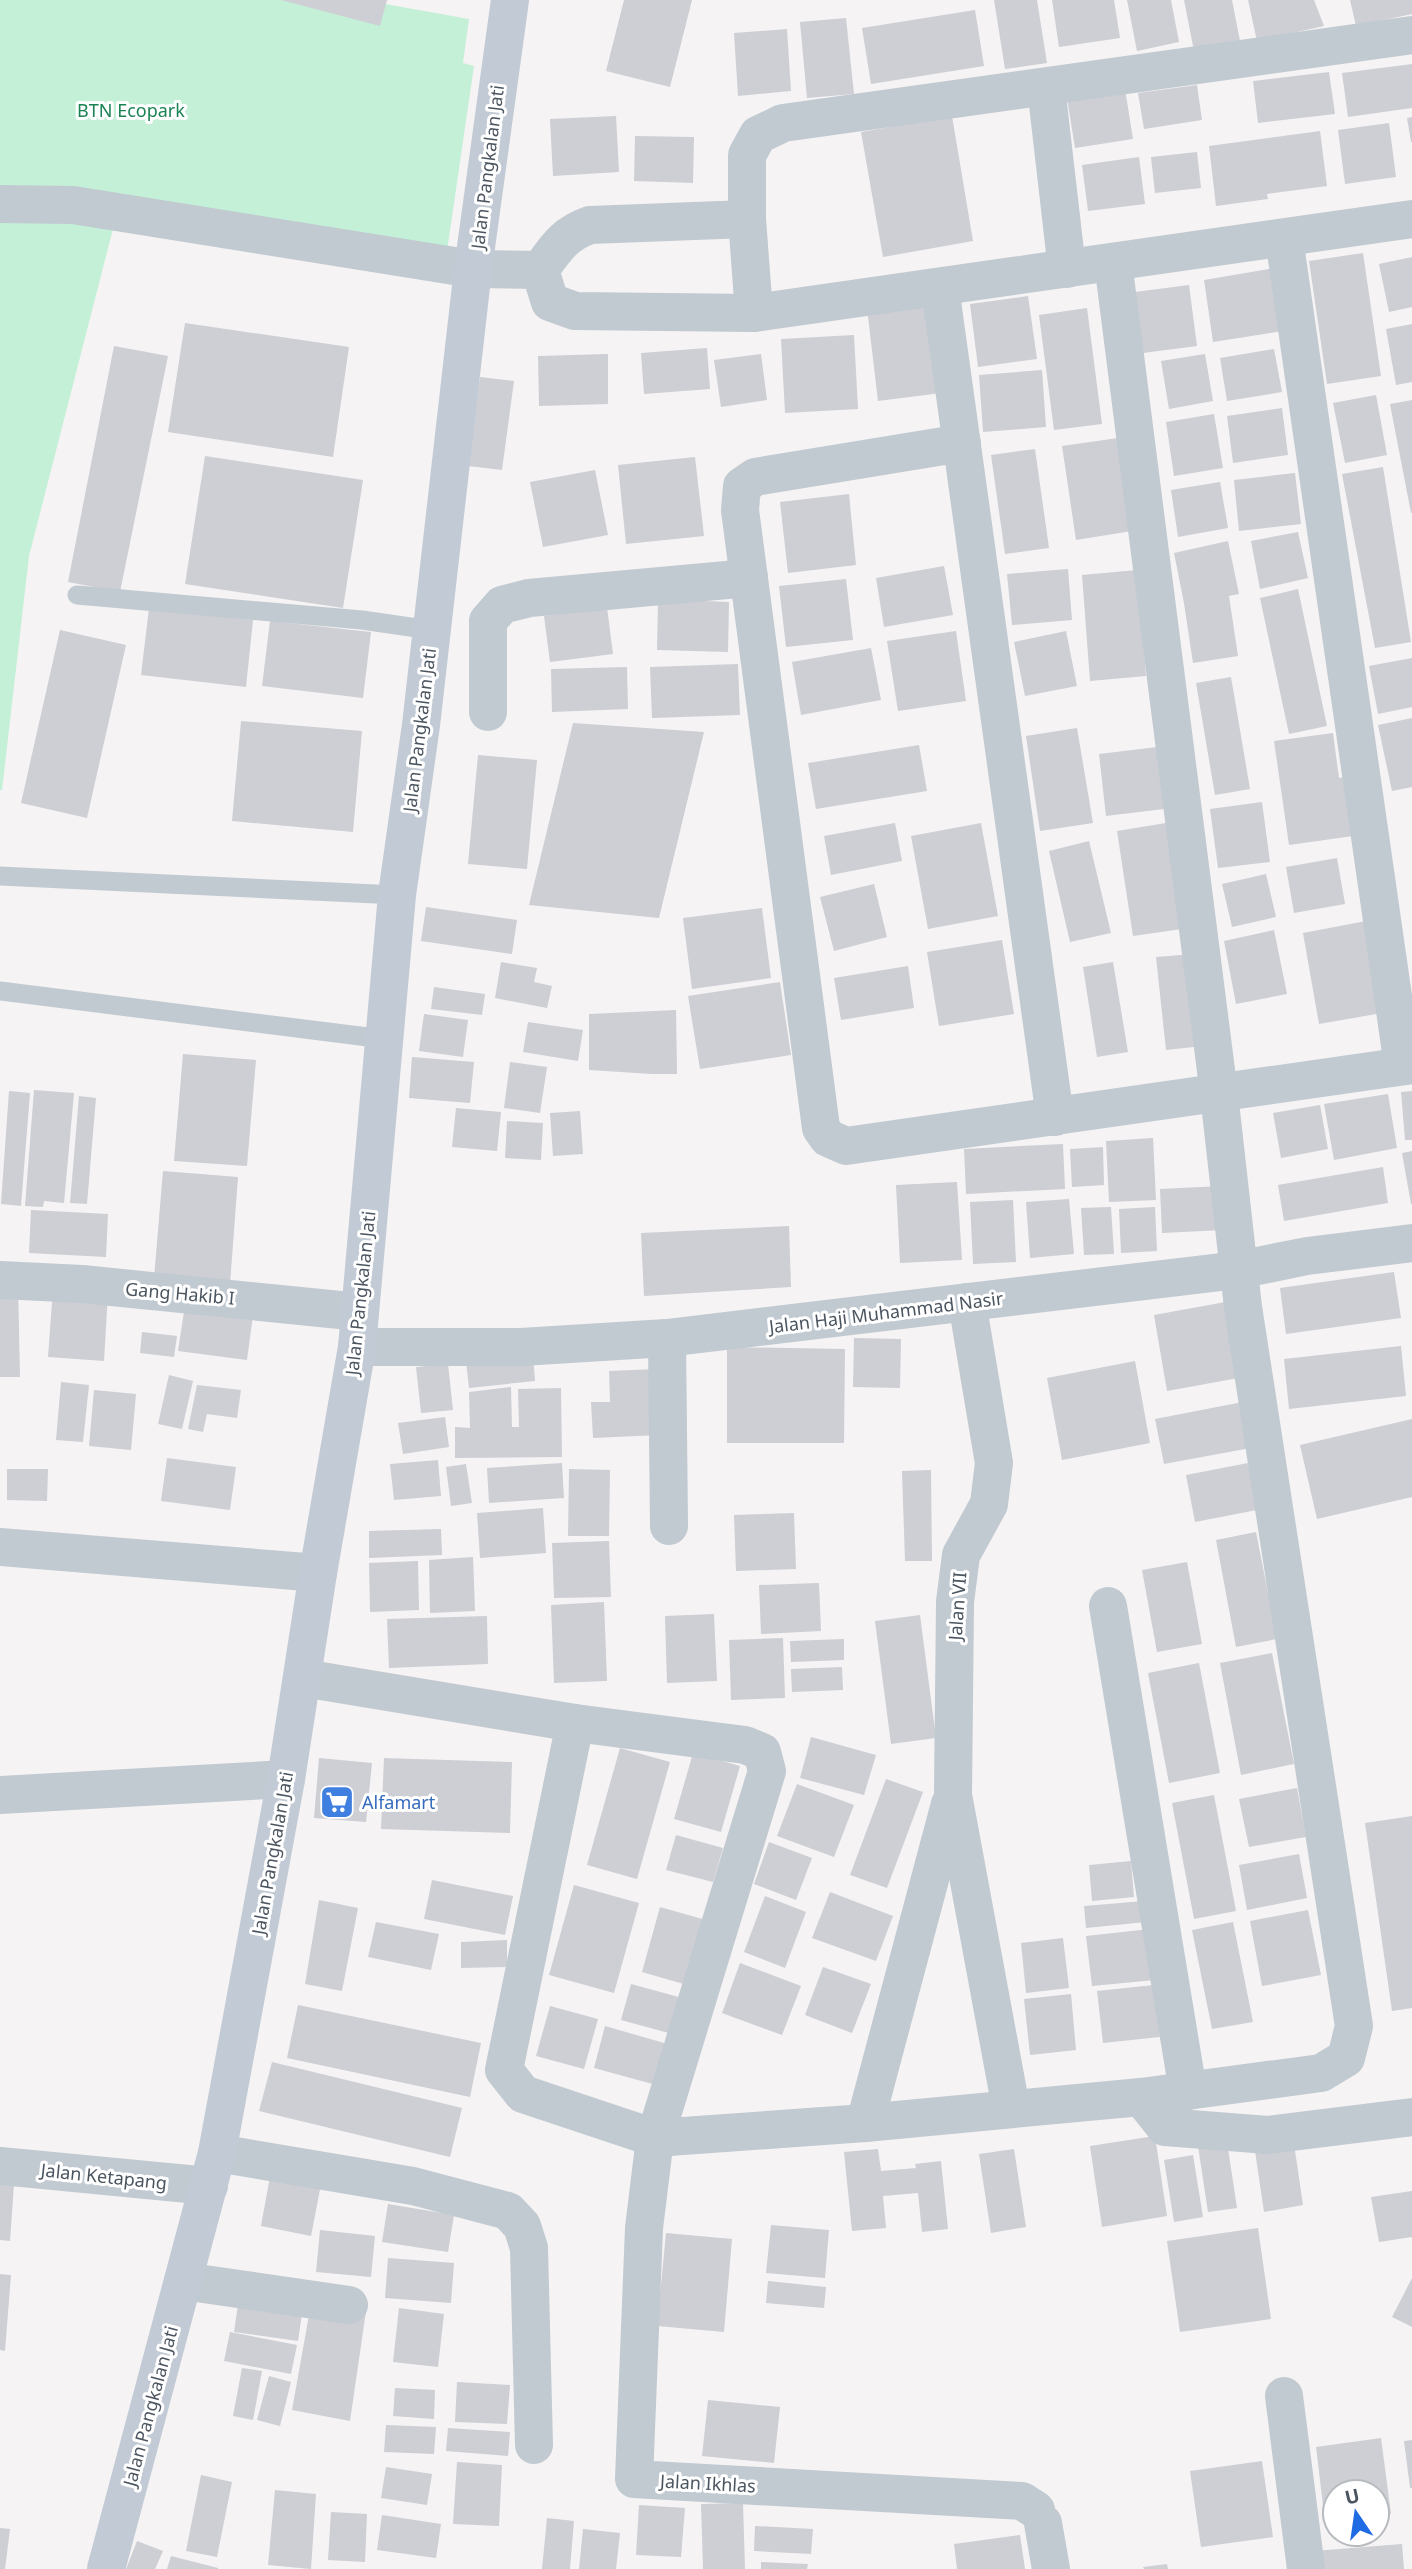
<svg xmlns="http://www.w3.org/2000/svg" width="1412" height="2569" font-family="'Noto Sans',sans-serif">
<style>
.green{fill:#c4f0d7}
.building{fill:#cdcfd5}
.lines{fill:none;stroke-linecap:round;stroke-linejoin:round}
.service{stroke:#c1c9d1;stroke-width:19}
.minor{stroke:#c1c9d1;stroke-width:38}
.secondary{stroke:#c2cad5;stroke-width:38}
.labels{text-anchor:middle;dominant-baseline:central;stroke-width:6;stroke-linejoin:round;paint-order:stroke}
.park-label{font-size:18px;fill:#1a8354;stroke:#fff}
.street-label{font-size:18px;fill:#4b5560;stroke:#fff}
.shop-label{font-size:18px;fill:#366cbe;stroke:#fff;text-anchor:start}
</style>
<rect width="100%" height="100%" fill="#f5f3f3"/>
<polygon class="green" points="0,0 363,0 469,19 463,63 474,66 447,251 114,225 29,556 2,790 0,790"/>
<g class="building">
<polygon points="281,0 387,0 380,26"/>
<polygon points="624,0 692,0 670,87 606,71"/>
<polygon points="994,0 1037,0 1047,63 1005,69"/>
<polygon points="1052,0 1114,0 1120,38 1059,47"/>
<polygon points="1127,0 1171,0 1179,42 1137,51"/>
<polygon points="1184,0 1232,0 1240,41 1194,51"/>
<polygon points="1248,0 1314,0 1324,26 1257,41"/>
<polygon points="1350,0 1412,0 1412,14 1356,26"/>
<polygon points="975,10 984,66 871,84 862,28"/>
<polygon points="846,18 854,94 807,98 800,22"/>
<polygon points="787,29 791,91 738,96 734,33"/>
<polygon points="1412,64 1412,108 1348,117 1342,73"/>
<polygon points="1329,72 1335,114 1258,123 1253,81"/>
<polygon points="1197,85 1202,120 1144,129 1138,93"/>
<polygon points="1125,89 1133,139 1075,148 1067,98"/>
<polygon points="616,116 619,172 553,176 550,119"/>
<polygon points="952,116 973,241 883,257 861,132"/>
<polygon points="1412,117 1412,142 1411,142 1407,118"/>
<polygon points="1389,123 1396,177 1345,184 1338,130"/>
<polygon points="1320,131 1327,186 1267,194 1268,199 1216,206 1209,146"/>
<polygon points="635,136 694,137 693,183 634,181"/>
<polygon points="1197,152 1201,188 1155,193 1151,157"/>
<polygon points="1139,157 1145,204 1088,211 1082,165"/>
<polygon points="1363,253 1381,376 1327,384 1309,261"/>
<polygon points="1412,257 1412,307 1389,312 1379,264"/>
<polygon points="1281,267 1290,330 1213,342 1204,280"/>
<polygon points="1189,285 1197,346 1143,353 1135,292"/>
<polygon points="929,292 941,393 878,401 866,300"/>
<polygon points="1028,296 1037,359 978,367 970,304"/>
<polygon points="1087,308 1102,424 1054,430 1039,315"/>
<polygon points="185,323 349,347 333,457 168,432"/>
<polygon points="1412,324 1412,382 1396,385 1386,329"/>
<polygon points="854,335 858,409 785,413 781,339"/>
<polygon points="114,346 168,356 120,592 68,582"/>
<polygon points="707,348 710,389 644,394 641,353"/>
<polygon points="1274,349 1282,392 1227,401 1220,358"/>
<polygon points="608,354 608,404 539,406 538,356"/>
<polygon points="761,354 767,400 721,407 714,360"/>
<polygon points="1205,354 1213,401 1169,409 1161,361"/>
<polygon points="1042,370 1046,427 983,432 979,375"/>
<polygon points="480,377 514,381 502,470 468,466"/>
<polygon points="1376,395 1387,455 1345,463 1333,403"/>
<polygon points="1412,400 1412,513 1411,513 1390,404"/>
<polygon points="1282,408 1288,455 1233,463 1227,416"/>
<polygon points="1214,414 1223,468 1174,476 1166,422"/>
<polygon points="1118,438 1132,531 1076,540 1062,446"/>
<polygon points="1035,449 1049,548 1005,554 991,455"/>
<polygon points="205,456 363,480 343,608 185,584"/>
<polygon points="695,457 704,536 626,544 618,465"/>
<polygon points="1383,467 1411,642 1375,648 1342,474"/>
<polygon points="595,470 608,535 543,547 530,482"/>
<polygon points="1295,473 1301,524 1239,531 1234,480"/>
<polygon points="1220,482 1228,528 1178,537 1171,490"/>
<polygon points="849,494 856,565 788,573 780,502"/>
<polygon points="1298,532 1308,578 1260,589 1251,541"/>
<polygon points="1228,541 1239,594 1229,596 1238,656 1193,663 1184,603 1174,553"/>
<polygon points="944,566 953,615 884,627 876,578"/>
<polygon points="1068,569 1072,620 1012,625 1007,574"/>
<polygon points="1137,570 1146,676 1090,681 1082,575"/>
<polygon points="846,579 853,640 786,647 779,586"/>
<polygon points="1298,589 1327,726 1289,734 1260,598"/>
<polygon points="658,599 729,602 728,652 657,650"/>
<polygon points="607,607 613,654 550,662 544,616"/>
<polygon points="149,608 253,620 246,687 141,675"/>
<polygon points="270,621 371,632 363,698 262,686"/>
<polygon points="60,630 126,645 87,818 21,803"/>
<polygon points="956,631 966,701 898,711 887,641"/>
<polygon points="1066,631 1077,686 1025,696 1014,642"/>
<polygon points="871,648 881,700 801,715 792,662"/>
<polygon points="1412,658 1412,707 1378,714 1369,666"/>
<polygon points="738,664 740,715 652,718 650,667"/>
<polygon points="627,667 628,709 552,712 551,669"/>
<polygon points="1231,677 1250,789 1215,795 1196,683"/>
<polygon points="1412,718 1412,787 1392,791 1378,725"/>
<polygon points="241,721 362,731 353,832 232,821"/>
<polygon points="573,723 704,732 659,918 529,905"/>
<polygon points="1077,728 1093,823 1040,831 1026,736"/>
<polygon points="1333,733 1339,778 1345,777 1353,836 1289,845 1274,741"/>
<polygon points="919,745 927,791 816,809 808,763"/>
<polygon points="1157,747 1164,809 1106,816 1099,754"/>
<polygon points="478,755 537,760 527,869 468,864"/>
<polygon points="1262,802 1270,862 1218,868 1210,809"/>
<polygon points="895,823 902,861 831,875 824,836"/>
<polygon points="981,823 998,916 928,929 911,836"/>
<polygon points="1166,823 1182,929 1133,936 1117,831"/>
<polygon points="1089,841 1111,933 1070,942 1049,851"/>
<polygon points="1337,858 1345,904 1294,913 1286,867"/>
<polygon points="1266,874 1276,917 1232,927 1222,884"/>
<polygon points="874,884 887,937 834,951 820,897"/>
<polygon points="426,907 517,920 512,954 421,941"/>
<polygon points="762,908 771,978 692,989 683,918"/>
<polygon points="1366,921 1382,1013 1319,1024 1303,933"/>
<polygon points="1274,930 1287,994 1236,1004 1224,941"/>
<polygon points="1002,940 1014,1014 939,1026 927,952"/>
<polygon points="1193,954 1203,1046 1166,1050 1156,957"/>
<polygon points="501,962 537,968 534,982 552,986 547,1008 495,998"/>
<polygon points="1113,962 1128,1052 1097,1057 1083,967"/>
<polygon points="908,966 914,1008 841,1020 834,978"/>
<polygon points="780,982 791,1055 700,1069 688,996"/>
<polygon points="434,987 485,994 482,1015 431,1009"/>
<polygon points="676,1010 677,1074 652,1074 589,1070 589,1014"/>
<polygon points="424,1014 468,1020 463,1057 419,1051"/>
<polygon points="528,1022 583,1030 578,1061 523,1052"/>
<polygon points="183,1054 256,1060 247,1166 174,1161"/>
<polygon points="412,1057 474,1062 470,1103 409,1098"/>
<polygon points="510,1062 547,1067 540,1113 504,1108"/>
<polygon points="34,1090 74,1093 64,1203 44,1201 43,1207 25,1206"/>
<polygon points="9,1091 30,1093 21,1206 1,1204"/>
<polygon points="1412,1091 1412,1140 1405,1140 1401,1092"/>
<polygon points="1388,1094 1397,1148 1334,1160 1324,1104"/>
<polygon points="79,1096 96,1098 87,1204 70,1203"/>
<polygon points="1320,1105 1328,1149 1281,1158 1273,1113"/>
<polygon points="456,1108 501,1112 497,1151 452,1147"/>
<polygon points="580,1111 583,1154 553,1156 550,1113"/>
<polygon points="507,1121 543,1123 541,1160 505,1158"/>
<polygon points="1153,1138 1156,1200 1109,1202 1106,1141"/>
<polygon points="1063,1144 1065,1189 966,1194 964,1149"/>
<polygon points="1103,1147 1104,1185 1072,1187 1070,1149"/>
<polygon points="1412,1151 1412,1204 1411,1204 1402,1153"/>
<polygon points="1383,1167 1388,1203 1284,1221 1278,1185"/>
<polygon points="163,1171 238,1177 230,1284 154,1278"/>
<polygon points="957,1182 962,1260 900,1263 896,1185"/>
<polygon points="1221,1186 1224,1230 1162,1233 1160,1189"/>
<polygon points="1069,1199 1074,1254 1030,1258 1026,1202"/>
<polygon points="1013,1200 1016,1262 973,1264 970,1202"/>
<polygon points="1111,1207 1114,1254 1084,1255 1081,1208"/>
<polygon points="1155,1207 1157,1251 1121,1253 1119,1209"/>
<polygon points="31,1210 108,1214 106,1257 29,1253"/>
<polygon points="789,1226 791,1287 644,1296 641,1233"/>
<polygon points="1394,1272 1401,1318 1286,1334 1280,1288"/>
<polygon points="0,1283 18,1283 20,1377 0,1377"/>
<polygon points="53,1289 108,1293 104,1361 48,1357"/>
<polygon points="186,1299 254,1308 247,1360 178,1351"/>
<polygon points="1231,1301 1244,1377 1167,1391 1154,1315"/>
<polygon points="142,1332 177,1336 174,1357 140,1353"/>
<polygon points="854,1338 901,1339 900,1388 853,1387"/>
<polygon points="1401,1346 1406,1396 1289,1409 1284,1359"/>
<polygon points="727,1347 845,1349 844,1443 727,1443"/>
<polygon points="533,1354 535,1381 469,1388 466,1361"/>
<polygon points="1135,1361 1150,1443 1062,1460 1047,1378"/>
<polygon points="448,1364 453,1410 421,1413 416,1367"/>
<polygon points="656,1369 659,1435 593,1438 591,1402 610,1402 609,1371"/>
<polygon points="169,1375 193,1381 182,1429 158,1424"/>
<polygon points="61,1382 89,1385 83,1442 56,1440"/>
<polygon points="197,1385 241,1390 237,1418 207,1414 203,1432 188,1429"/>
<polygon points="511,1387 512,1427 519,1427 518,1389 561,1388 562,1457 455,1458 455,1427 470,1428 469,1392"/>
<polygon points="94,1390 136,1394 131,1450 89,1446"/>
<polygon points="1248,1401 1256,1447 1164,1464 1155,1419"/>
<polygon points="445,1417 449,1447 403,1454 398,1423"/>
<polygon points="1412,1419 1412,1497 1317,1519 1300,1445"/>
<polygon points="167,1458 236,1467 230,1510 161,1501"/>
<polygon points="438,1460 441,1496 394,1500 390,1464"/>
<polygon points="562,1463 564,1498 489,1503 487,1468"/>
<polygon points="1248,1463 1257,1510 1195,1522 1186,1475"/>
<polygon points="466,1464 472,1503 451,1506 446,1467"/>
<polygon points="7,1469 48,1469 47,1501 7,1500"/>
<polygon points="569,1469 610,1470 609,1536 568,1536"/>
<polygon points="931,1470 932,1561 905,1561 902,1471"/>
<polygon points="543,1508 546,1553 480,1558 477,1513"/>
<polygon points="794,1513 796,1569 736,1571 734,1515"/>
<polygon points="441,1529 442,1555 369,1558 369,1531"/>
<polygon points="1256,1532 1277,1639 1236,1647 1216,1540"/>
<polygon points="609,1541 611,1597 554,1598 552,1543"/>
<polygon points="473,1557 475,1611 430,1613 429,1560"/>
<polygon points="418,1561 419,1610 370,1612 369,1563"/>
<polygon points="1187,1562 1202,1644 1157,1652 1142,1570"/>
<polygon points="819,1583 821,1631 761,1634 759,1585"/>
<polygon points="604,1602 607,1681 554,1683 551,1605"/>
<polygon points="714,1614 717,1681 667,1683 665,1616"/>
<polygon points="920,1615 936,1738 891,1744 875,1621"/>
<polygon points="487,1616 488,1664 389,1668 387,1619"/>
<polygon points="783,1638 785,1698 731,1700 729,1640"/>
<polygon points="844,1639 844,1660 791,1662 790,1641"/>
<polygon points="1272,1653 1294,1764 1241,1775 1220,1663"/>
<polygon points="1199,1663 1220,1773 1169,1783 1148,1673"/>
<polygon points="842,1667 843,1690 792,1692 791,1669"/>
<polygon points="811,1737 876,1755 864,1795 800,1778"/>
<polygon points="620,1748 670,1762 637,1879 587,1865"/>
<polygon points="693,1753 740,1766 721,1832 674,1819"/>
<polygon points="319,1758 372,1763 366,1822 314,1818"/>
<polygon points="384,1758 512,1762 510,1833 381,1829"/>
<polygon points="886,1779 923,1792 887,1888 850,1875"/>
<polygon points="797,1784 854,1805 834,1857 777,1836"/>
<polygon points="1297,1788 1306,1837 1249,1847 1239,1799"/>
<polygon points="1214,1795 1236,1911 1194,1919 1172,1803"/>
<polygon points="1412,1816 1412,2008 1392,2011 1365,1823"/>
<polygon points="676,1835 723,1848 713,1882 666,1870"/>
<polygon points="769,1842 812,1858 796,1900 754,1884"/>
<polygon points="1299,1854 1307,1898 1247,1910 1239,1865"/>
<polygon points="1131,1861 1134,1897 1092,1901 1089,1865"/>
<polygon points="432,1880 513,1896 505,1935 424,1919"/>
<polygon points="574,1885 639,1903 614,1993 549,1975"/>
<polygon points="830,1892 893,1916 876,1961 812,1938"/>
<polygon points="765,1896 806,1912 785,1968 744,1952"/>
<polygon points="319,1900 358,1908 342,1991 305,1984"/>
<polygon points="1144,1901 1146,1922 1086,1928 1084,1906"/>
<polygon points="660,1907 706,1920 687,1985 642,1972"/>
<polygon points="1308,1910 1321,1975 1262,1986 1250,1921"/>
<polygon points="376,1922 439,1934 431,1970 368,1957"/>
<polygon points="1233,1922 1253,2022 1212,2029 1192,1930"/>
<polygon points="1150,1929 1155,1980 1092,1986 1086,1936"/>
<polygon points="1063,1938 1069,1988 1026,1993 1021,1943"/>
<polygon points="507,1940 507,1967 461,1968 461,1942"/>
<polygon points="740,1963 801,1986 782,2035 722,2013"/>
<polygon points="823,1967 871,1984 852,2033 805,2015"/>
<polygon points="631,1984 686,1999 676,2035 621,2020"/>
<polygon points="1154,1985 1160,2037 1103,2043 1097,1991"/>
<polygon points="1071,1994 1076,2050 1030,2055 1024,1999"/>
<polygon points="298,2005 481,2043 470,2097 287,2058"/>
<polygon points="550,2006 598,2019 584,2069 536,2056"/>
<polygon points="605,2026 678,2047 667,2088 594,2068"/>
<polygon points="272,2062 462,2108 450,2157 259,2111"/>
<polygon points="1226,2135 1237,2208 1208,2212 1197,2140"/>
<polygon points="1155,2136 1167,2216 1102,2227 1090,2146"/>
<polygon points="1293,2137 1303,2205 1264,2212 1254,2144"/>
<polygon points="878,2149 881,2171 916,2168 915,2164 941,2161 948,2229 922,2232 918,2193 883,2196 886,2228 852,2231 844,2152"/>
<polygon points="1014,2149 1026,2227 991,2233 979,2154"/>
<polygon points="1193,2155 1203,2217 1174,2222 1164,2160"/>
<polygon points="271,2171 322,2179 311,2236 261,2226"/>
<polygon points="0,2183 14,2184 10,2241 0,2240"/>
<polygon points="1412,2191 1412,2237 1379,2242 1371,2197"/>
<polygon points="388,2204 454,2215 448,2252 382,2242"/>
<polygon points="771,2225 829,2230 825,2278 766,2273"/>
<polygon points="1258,2228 1271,2319 1180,2332 1167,2241"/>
<polygon points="320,2230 375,2236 371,2277 316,2272"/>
<polygon points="666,2233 732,2239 724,2332 657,2326"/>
<polygon points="388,2258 454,2263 451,2303 385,2298"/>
<polygon points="0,2274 11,2275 5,2351 0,2350"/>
<polygon points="1412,2278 1412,2327 1392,2317"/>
<polygon points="768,2281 826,2287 824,2308 766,2303"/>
<polygon points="240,2291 304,2300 298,2341 234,2332"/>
<polygon points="311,2304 366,2311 350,2421 292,2410"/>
<polygon points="399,2308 444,2314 438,2367 393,2362"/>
<polygon points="230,2332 297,2345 291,2374 224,2361"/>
<polygon points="242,2368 262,2371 253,2420 233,2416"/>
<polygon points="269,2376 291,2382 280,2426 257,2420"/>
<polygon points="457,2382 510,2385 507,2424 455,2422"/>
<polygon points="395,2388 435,2390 434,2419 393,2416"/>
<polygon points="708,2400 780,2407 774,2463 702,2456"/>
<polygon points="386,2425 436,2427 434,2454 384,2452"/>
<polygon points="448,2428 510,2432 508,2456 446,2451"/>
<polygon points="1381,2438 1391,2514 1377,2515 1377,2492 1335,2492 1335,2521 1325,2522 1316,2447"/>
<polygon points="1412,2440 1412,2488 1410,2488 1404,2441"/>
<polygon points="1262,2461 1273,2537 1201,2547 1190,2471"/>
<polygon points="457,2462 502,2465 499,2526 453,2524"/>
<polygon points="386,2467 432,2474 427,2505 381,2498"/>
<polygon points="201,2475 232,2482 217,2557 186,2551"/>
<polygon points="275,2490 316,2494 311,2569 268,2565"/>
<polygon points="743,2503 745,2569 703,2569 701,2504"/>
<polygon points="639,2505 685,2508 681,2557 636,2555"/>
<polygon points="331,2512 367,2514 365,2562 328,2560"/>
<polygon points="382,2515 441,2524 436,2558 377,2550"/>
<polygon points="547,2518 574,2521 570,2569 542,2569"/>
<polygon points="755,2526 813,2529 811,2554 754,2551"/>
<polygon points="0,2528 10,2529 5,2569 0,2569"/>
<polygon points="583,2529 620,2533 616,2569 579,2569"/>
<polygon points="1020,2535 1025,2569 957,2569 954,2544"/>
<polygon points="137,2541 163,2551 155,2569 126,2569"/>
<polygon points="1402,2544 1404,2569 1315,2569 1314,2551"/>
<polygon points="171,2556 218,2568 218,2569 167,2569"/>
<polygon points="761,2562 808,2564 807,2569 761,2569"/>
<polygon points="1167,2564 1168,2569 1144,2569 1143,2567"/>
</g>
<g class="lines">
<g class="service">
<polyline points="77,595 362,620 431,630"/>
<polyline points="0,876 397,895"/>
<polyline points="0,991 384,1039"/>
</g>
<g class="minor">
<polyline points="1046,87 1067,269"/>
<polyline points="0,204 73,205 473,269 540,270"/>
<polyline points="1284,238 1403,1066"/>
<polyline points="1113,262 1219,1094 1243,1307 1354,2026 1346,2058 1321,2073 1141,2097"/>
<polyline points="540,270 550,302 575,311 754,313 1412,219"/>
<path d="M540,270c16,-22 24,-36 50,-45l157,-6"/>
<polyline points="940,287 1055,1117"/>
<polyline points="754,313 747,219 747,155 758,135 783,123 1412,35"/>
<polyline points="962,443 755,477 742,486 740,510 821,1128 828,1138 846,1146 1412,1065"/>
<polyline points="488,712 488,621 502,605 529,598 749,578"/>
<polyline points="0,1280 82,1284 360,1312"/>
<polyline points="967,1302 994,1463 989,1504 961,1555 955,1602 953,1795 1011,2108"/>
<polyline points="667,1338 669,1526"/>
<polyline points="357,1347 521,1347 667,1338 1238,1270 1307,1256 1412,1243"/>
<polyline points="0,1547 318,1573"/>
<polyline points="1108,1606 1188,2091"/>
<polyline points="303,1678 575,1723 504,2070 523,2094 655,2138 865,2123 1141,2097 1165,2127 1268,2135 1412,2117"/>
<polyline points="575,1723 745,1745 762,1752 767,1771 655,2138 644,2228 634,2479 1022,2501 1036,2510"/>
<polyline points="0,1795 286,1779"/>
<polyline points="865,2123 950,1804"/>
<polyline points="217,2153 413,2186 508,2211 522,2226 529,2248 534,2445"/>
<polyline points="0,2166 209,2186"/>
<polyline points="183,2281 349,2305"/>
<polyline points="1284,2396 1306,2569"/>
<polyline points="1043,2523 1051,2569"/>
</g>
<polyline class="secondary" points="106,2569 217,2153 286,1779 318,1573 357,1347 397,895 421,725 473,269 510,0"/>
</g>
<defs>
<g id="supermarket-square" transform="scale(1.75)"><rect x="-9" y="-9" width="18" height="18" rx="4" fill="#3f7fe0" stroke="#fff"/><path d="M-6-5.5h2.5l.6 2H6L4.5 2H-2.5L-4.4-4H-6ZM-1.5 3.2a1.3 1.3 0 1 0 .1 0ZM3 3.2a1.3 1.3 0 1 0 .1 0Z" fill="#fff"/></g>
</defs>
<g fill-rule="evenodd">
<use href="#supermarket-square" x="337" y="1802"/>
</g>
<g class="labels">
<g class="park-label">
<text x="131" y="110">BTN Ecopark</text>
</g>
<g class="street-label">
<text transform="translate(487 167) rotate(-83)">Jalan Pangkalan Jati</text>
<text transform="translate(419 730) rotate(-83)">Jalan Pangkalan Jati</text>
<text transform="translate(180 1293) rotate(5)">Gang Hakib I</text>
<text transform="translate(360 1293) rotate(-84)">Jalan Pangkalan Jati</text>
<text transform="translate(886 1312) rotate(-7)">Jalan Haji Muhammad Nasir</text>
<text transform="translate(957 1606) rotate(-86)">Jalan VII</text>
<text transform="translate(272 1853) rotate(-80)">Jalan Pangkalan Jati</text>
<text transform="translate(104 2176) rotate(6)">Jalan Ketapang</text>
<text transform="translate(150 2406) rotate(-75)">Jalan Pangkalan Jati</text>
<text transform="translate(708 2483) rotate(3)">Jalan Ikhlas</text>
</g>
<g class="shop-label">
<text x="362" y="1802">Alfamart</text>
</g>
</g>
<g transform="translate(1356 2513) rotate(347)"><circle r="33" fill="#ffffff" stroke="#b7bbbf" stroke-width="2"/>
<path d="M0-5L12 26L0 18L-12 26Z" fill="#1f6be3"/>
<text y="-10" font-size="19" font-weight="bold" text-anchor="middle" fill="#4b5560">U</text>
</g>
</svg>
